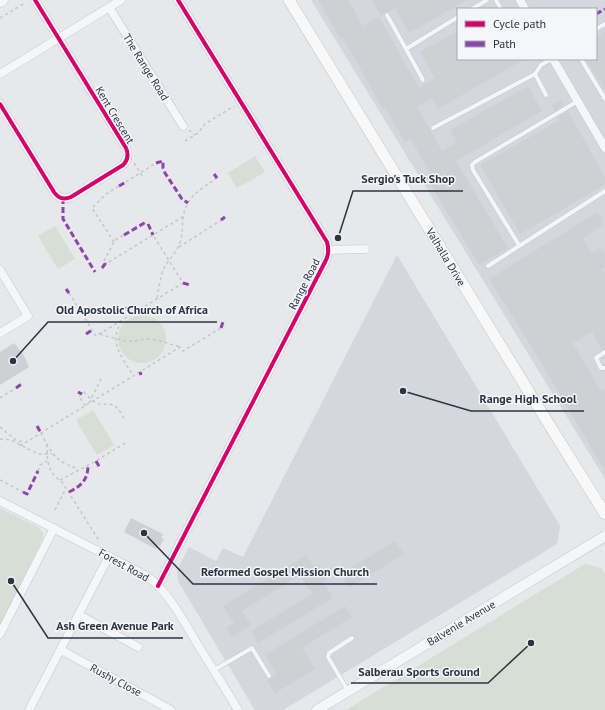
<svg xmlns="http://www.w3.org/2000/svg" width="605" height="710" font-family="'PT Sans',sans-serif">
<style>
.built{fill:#d4d7dd;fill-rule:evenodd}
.green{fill:#d6ded6}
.building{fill:#ced0d3}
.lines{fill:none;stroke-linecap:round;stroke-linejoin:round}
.service-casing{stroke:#c4c6c8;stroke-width:5}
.minor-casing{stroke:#c4c6c8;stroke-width:9}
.tertiary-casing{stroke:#c4c6c8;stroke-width:11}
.secondary-casing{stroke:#c4c6c8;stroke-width:12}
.path{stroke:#c5c6ca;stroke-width:1.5;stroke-dasharray:3 3;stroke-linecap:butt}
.service{stroke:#f5f6f7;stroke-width:4}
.minor{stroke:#f5f6f7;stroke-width:8}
.tertiary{stroke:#f5f6f7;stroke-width:10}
.secondary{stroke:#f8f8f8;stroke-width:11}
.quiet{stroke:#8e44ad;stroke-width:3;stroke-dasharray:6 3;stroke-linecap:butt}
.cycleway-casing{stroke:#f4f6f9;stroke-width:6}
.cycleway{stroke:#d6006c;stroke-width:4}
.labels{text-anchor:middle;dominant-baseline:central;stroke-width:3;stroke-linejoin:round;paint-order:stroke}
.street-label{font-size:11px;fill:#2b3445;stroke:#f4f6f9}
.leader{fill:none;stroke:#2b3445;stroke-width:1.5}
.callout-dot{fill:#2b3445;stroke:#f4f6f9;stroke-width:1.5}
.callout-label{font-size:12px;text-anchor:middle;font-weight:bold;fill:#2b3445;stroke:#f4f6f9;stroke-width:3;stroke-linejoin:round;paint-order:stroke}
</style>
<rect width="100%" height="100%" fill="#e6e8ea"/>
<g class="built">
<path d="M311,0h294v479zM458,9h138v50h-138z"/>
<polygon points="397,255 560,526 557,544 283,710 255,710 178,581 177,570 189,547 216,561 223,548 243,557"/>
</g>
<g class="green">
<polygon points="255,156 265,172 237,188 228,173"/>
<polygon points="55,226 75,259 58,269 38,236"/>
<circle cx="142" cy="339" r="24"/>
<polygon points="93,410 114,445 97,455 76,420"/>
<path d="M0,508l39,20c3,3 5,6 4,10l-43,87z"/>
<polygon points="585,564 601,568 605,575 605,710 346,710"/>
</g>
<g class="building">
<polygon points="318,0 348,0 363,26 379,17 419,88 435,78 420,52 458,31 458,59 525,59 438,109 432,98 417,107 442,151 457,142 450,130 528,86 542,111 456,161 508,248 479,265 426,177 431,175 411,139 405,142 385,107 383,109 343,38 341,39"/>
<polygon points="372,0 467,0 409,33 395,8 388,12 385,12 381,16"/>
<polygon points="605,31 605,91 586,59 596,59 596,37"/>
<polygon points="561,100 564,105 555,111 552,105"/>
<polygon points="568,111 605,177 605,185 520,234 480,165 560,120 558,117"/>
<polygon points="596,213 596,214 598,213 603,220 601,221 603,225 583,238 592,253 601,247 605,253 605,267 602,269 605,273 605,349 602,350 592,332 573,343 601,391 605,389 605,471 531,346 489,279"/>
<polygon points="14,343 23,354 29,367 0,385 0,352"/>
<polygon points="131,518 163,534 161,538 164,539 160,546 158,545 156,549 124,532"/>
<polygon points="395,541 404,554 349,588 341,574"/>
<polygon points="306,555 317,572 324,568 330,577 323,581 333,598 258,643 251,631 312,594 300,575 242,611 251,625 232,637 226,628 234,623 223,606"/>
<polygon points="345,606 352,617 302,648 315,669 275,693 267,681 277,674 265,655"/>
</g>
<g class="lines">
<g class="service-casing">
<g id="service">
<polyline points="496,0 501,9"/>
<polyline points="472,9 487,0"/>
<polyline points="387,15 406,49 458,17"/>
<polyline points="596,29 605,24"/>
<polyline points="406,49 423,80"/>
<polyline points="581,59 605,99"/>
<polyline points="535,74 546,95"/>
<polyline points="433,128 535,74 541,65 551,59"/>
<polyline points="519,245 473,170 472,165 475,162 578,101"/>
<polyline points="488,266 605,191"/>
<polyline points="605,352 596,358 601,368 605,368"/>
<polyline points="214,670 252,648 269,676"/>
<polyline points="348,691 328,657 329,653 352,638"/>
</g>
</g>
<g class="minor-casing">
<g id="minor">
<polyline points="520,0 525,9"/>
<polyline points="109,7 183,126"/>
<polyline points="553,59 605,148"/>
<polyline points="0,74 121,0"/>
<path d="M0,104l54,88c4,6 10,8 17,5l52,-32c5,-5 6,-10 3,-17l-91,-148"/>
<polyline points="329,250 365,249"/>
<polyline points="0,270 28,316 0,333"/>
<path d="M0,501l147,75c23,18 36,44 51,69 13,21 27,43 40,65"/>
<path d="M158,586l167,-324c4,-7 4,-13 2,-20l-149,-242"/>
<polyline points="79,615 138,647"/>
<polyline points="0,634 54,528"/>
<polyline points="61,650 171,710"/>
<polyline points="29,710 109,556"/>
</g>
</g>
<g class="tertiary-casing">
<g id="tertiary">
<polyline points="0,2 3,0"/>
<polyline points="317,710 605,536"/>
</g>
</g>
<g class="secondary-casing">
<polyline id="secondary" points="289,0 540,410 605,514"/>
</g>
<g class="path">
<polyline points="0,18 25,3"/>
<polyline points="189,130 195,135"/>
<polyline points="185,141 198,133 205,124 234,106"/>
<polyline points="134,163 143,177"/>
<polyline points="126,182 156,163"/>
<polyline points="114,242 92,208 106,194 119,186"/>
<polyline points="179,247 221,220"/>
<polyline points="104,261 115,240 124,235"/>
<polyline points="109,262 184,216"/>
<polyline points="69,293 96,336 183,283 153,235"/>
<path d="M157,298c2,-10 3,-21 7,-30 5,-9 13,-16 16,-26 3,-8 2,-16 3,-24 3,-23 20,-30 37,-42"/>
<path d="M120,321l1,2c-13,19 2,36 12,52"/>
<polyline points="101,333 102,335 126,341 133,341 147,339 157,340 180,347"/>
<polyline points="0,398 16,388"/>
<polyline points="89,403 101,379"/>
<path d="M85,406l-6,-10 5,-4c3,4 11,11 15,12 6,1 11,-1 16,2 4,3 7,9 9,13"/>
<polyline points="0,427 17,441 25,442"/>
<path d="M41,433c10,19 13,28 35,35l2,3"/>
<polyline points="0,439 11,440 38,454 52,454"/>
<path d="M47,444c0,17 0,28 15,38l38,60"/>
<polyline points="20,446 180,347 183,351 221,328"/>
<polyline points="38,471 40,465 47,461"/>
<polyline points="0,480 23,492"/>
<polyline points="60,480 96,461 125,443"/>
<polyline points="55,510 66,488"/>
</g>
<use href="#service" class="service"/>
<use href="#minor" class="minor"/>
<use href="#tertiary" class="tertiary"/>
<use href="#secondary" class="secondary"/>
<g class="quiet">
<polyline points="596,14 605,9"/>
<polyline points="156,163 163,161 163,168 165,173 182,199 188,203"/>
<polyline points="214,174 217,178"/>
<polyline points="119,186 126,182"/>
<polyline points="63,198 63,219 95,272"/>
<polyline points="221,220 225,217"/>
<polyline points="148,224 153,235"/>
<polyline points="124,235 146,222"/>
<polyline points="102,268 105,264 104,261"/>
<polyline points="183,283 190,285"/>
<polyline points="66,289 69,293"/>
<polyline points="126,307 131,314"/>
<polyline points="221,328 223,322"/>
<polyline points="86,334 92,330"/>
<polyline points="140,372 141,375"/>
<polyline points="16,388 23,383"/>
<polyline points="78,392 82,394"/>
<polyline points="37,426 41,433"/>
<polyline points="96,461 100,468"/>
<polyline points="23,492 27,494 38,471"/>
<path d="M69,492c12,-6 19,-12 19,-27"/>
</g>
<g class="cycleway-casing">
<g id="cycleway">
<path d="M0,104l54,88c4,6 10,8 17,5l52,-32c5,-5 6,-10 3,-17l-91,-148"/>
<path d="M158,586l167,-324c4,-7 4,-13 2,-20l-149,-242"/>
</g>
</g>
<use href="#cycleway" class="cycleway"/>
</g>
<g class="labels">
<g class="street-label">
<text transform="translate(146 67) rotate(58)">The Range Road</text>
<text transform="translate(115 115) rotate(59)">Kent Crescent</text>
<text transform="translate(446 257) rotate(59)">Valhalla Drive</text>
<text transform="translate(304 284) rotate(-63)">Range Road</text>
<text transform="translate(124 565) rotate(29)">Forest Road</text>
<text transform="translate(461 623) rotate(-31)">Balvenie Avenue</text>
<text transform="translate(116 680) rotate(28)">Rushy Close</text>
</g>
</g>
<path class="leader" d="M338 238L353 191H463M13 361L48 322H217M403 391L471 411H584M144 533L193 584H377M11 581L48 638H183M531 643L488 683H351"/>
<g class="callout-dot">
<circle cx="338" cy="238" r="4"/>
<circle cx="13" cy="361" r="4"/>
<circle cx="403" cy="391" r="4"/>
<circle cx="144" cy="533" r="4"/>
<circle cx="11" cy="581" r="4"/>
<circle cx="531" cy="643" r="4"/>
</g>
<g class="callout-label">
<text x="408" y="183">Sergio's Tuck Shop</text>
<text x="132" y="314">Old Apostolic Church of Africa</text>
<text x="528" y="403">Range High School</text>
<text x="285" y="576">Reformed Gospel Mission Church</text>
<text x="115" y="630">Ash Green Avenue Park</text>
<text x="419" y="676">Salberau Sports Ground</text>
</g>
<rect x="457" y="8" width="140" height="52" fill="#f4f6f9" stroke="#a4a8b1"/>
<rect x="465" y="21" width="20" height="6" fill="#d6006c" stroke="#a4a8b1"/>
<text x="493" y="28" font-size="12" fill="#2b3445">Cycle path</text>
<rect x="465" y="41" width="20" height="6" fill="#8e44ad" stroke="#a4a8b1"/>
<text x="493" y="48" font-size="12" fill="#2b3445">Path</text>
</svg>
